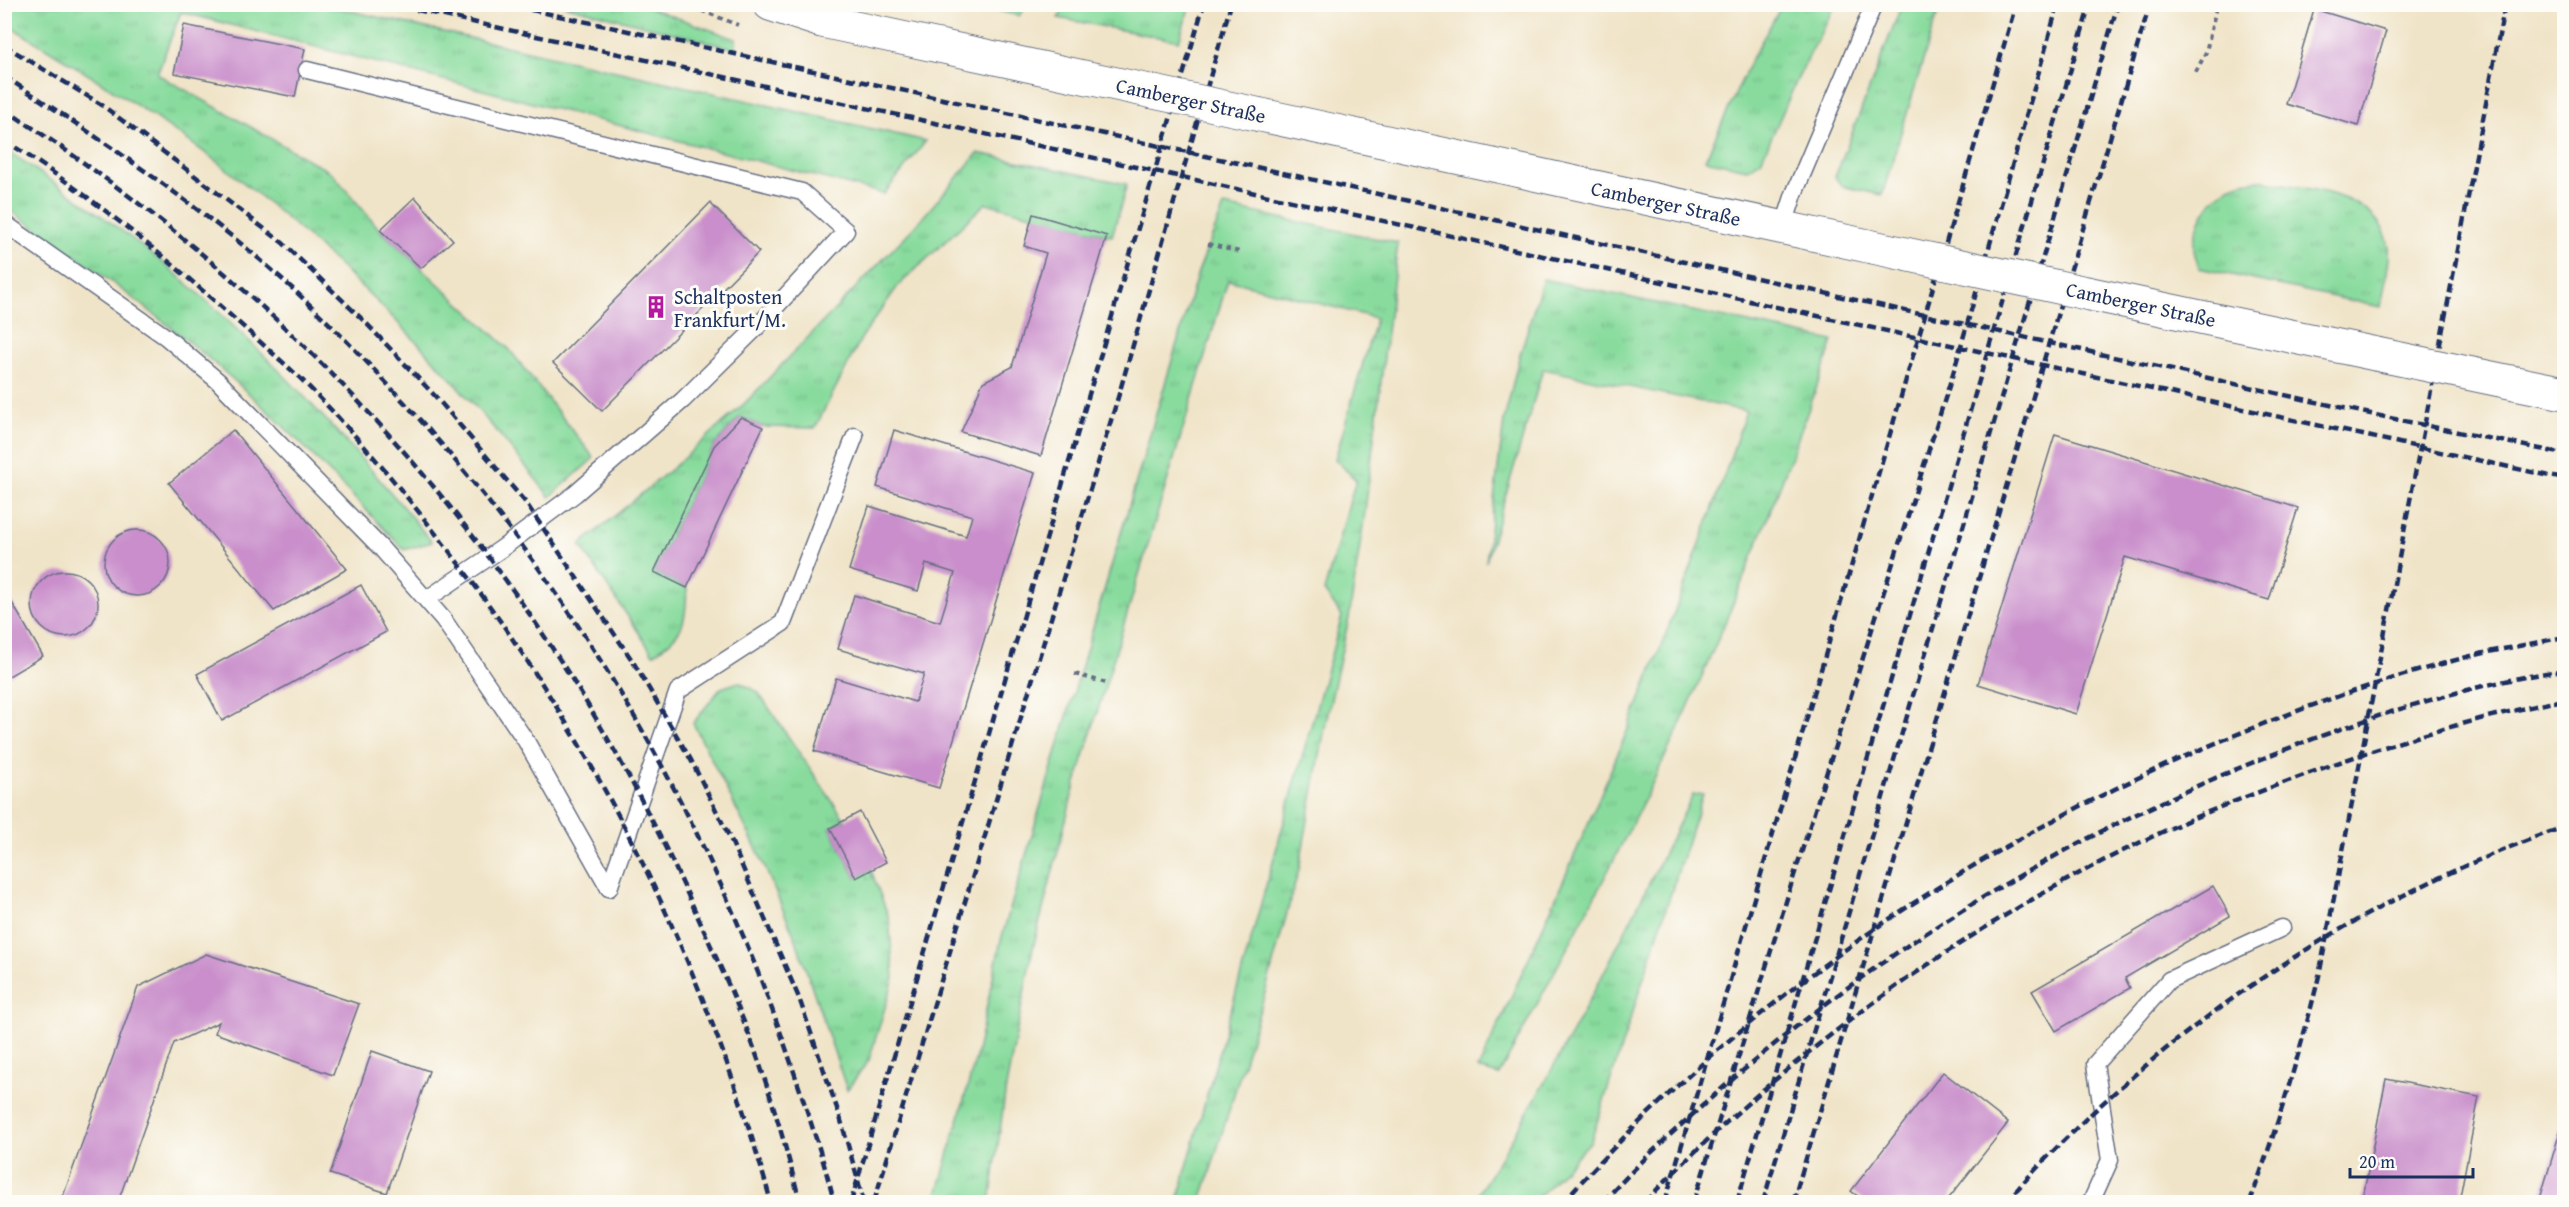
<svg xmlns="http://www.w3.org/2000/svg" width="2569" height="1207" font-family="'Gentium Book Plus',serif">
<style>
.grass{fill:url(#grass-tufts);stroke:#52857e;stroke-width:1.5}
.building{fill:#c98ecb}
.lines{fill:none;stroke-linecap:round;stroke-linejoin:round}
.service-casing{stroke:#666e83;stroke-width:19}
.tertiary-casing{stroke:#666e83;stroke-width:35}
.path{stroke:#666e83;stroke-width:4;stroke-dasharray:4.5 4.5;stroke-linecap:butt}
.service{stroke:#fff;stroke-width:16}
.tertiary{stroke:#fff;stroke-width:33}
.rail{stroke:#1b2f5e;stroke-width:4.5;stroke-dasharray:9 4.5;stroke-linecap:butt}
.tertiary-bridge-casing{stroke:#666e83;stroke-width:35;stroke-linecap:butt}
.tertiary-bridge{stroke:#fff;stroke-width:33}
.labels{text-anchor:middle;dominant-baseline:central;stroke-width:6;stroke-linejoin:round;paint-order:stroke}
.street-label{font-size:20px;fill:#1b2f5e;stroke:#fdfcf7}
.poi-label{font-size:20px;fill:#1b2f5e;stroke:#fdfcf7;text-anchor:start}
</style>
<defs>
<pattern id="grass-tufts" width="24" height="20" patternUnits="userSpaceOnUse" patternTransform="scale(1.5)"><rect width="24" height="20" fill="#88db9d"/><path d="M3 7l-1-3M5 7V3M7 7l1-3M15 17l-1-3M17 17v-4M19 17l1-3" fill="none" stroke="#75bc8a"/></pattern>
</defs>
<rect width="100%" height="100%" fill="#fdfcf7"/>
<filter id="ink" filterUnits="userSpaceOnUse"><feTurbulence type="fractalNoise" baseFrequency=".0167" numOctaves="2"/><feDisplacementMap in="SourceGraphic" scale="12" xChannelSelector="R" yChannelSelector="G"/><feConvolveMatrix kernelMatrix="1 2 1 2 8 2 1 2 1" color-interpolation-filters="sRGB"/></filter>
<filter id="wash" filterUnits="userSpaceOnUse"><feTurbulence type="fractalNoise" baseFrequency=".008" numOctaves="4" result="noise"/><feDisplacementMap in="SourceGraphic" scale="24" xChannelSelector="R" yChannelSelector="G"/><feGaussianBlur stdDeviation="1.35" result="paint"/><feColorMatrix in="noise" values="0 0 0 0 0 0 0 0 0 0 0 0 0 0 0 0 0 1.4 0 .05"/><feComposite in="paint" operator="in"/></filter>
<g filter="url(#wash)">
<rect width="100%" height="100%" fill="#f0e4c8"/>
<g class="grass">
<polygon points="1902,4 1940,5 1882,195 1842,186 1835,177"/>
<path d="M4,5h320l602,136 -42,53 -703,-182 -24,62 175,99 48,57 129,119 85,109 -44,39c-92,-118 -194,-225 -311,-318 -73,-59 -155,-107 -234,-156z"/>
<polygon points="563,5 642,5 736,39 736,49"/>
<polygon points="976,5 1027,4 1027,5 1019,16"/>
<polygon points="1067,5 1067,4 1190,5 1179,41 1058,18"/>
<polygon points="1782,5 1835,5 1797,80 1761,161 1747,169 1705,160 1752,58"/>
<path d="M5,149c57,39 116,78 169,123 95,82 179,173 258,270l-28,8c-54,-57 -108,-114 -167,-167 -73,-65 -152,-122 -232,-176z"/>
<path d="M978,153l149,31 -15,52 -126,-33 -88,83 -36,51 -47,91 -52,-1 -23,-10 -26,29 -60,126 33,16c-2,37 -2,45 -34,66l-73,-109 96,-80 68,-61 173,-180z"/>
<path d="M2262,180c43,9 118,12 127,67 2,12 -6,46 -8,60l-182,-39c-2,-6 -4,-12 -5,-18 -2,-19 13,-47 28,-58 11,-10 26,-11 40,-12z"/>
<polygon points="1224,206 1398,243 1364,519 1349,618 1326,722 1299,869 1265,993 1201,1202 1177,1202 1342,616 1324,591 1356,480 1335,459 1376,318 1228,280 1072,796 1032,952 1006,1087 990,1202 935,1202 976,1057 1001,940 1198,272"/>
<path d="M1543,279l290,62c-55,157 -119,320 -194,469 -44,89 -93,177 -140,265l-21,-6c100,-215 194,-432 268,-658l-203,-42 -57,193 18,-141 15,-63z"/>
<polygon points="739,682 758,692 845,820 830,828 856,878 871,870 889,918 894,978 869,1060 847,1090 796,940 760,856 693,723 721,688"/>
<path d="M1703,794l-112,347 -57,61h-61c83,-130 152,-269 220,-407z"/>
</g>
<g id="blocks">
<g class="building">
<polygon points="2314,9 2386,31 2358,126 2286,104"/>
<polygon points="184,25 305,49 295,97 174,73"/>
<polygon points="415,197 453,240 421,268 380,230"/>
<polygon points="710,203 759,252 602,411 553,363"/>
<polygon points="1033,214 1107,236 1041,456 961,432 983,382 1012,367 1046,253 1024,246"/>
<polygon points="741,417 763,427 687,588 654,572 714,446"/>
<polygon points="233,430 347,569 274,611 169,483"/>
<polygon points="894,430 1035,473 939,788 814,751 836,678 915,702 924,674 838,649 854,595 940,622 955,573 926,564 918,591 849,570 869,506 966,536 972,516 877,487"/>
<polygon points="2055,434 2298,508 2269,600 2125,557 2076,714 1978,684"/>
<circle cx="137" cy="563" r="33"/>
<circle cx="65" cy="604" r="33"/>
<polygon points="361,585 386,632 222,721 197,674"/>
<polygon points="4,589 43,656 4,679"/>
<polygon points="860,812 886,862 856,878 830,828"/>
<polygon points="2213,886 2230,916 2125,978 2130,988 2056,1031 2032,991"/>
<polygon points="206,954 359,1004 333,1075 215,1033 219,1022 174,1043 118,1202 61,1202 138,987"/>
<polygon points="372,1051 429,1071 387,1193 330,1174"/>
<polygon points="1943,1072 2008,1123 1946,1202 1866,1202 1851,1191"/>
<polygon points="2386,1079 2479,1097 2459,1202 2362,1202"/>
<polygon points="2564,1118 2564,1202 2539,1202"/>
</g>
</g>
</g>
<g filter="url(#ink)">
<use href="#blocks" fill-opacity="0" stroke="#666e83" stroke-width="1.5"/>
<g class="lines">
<g class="service-casing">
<g id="service">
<polyline points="307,70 802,192 846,231 757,327 683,400 575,494 501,549 427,599"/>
<polyline points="4,223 166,337 218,381 381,548 443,619 526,741 609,888"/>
<polyline points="1783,228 1794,194 1874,4"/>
<polyline points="609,888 678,691 783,623 855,436"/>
<polyline points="2091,1202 2110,1160 2095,1064 2169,980 2282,928"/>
</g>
</g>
<g class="tertiary-casing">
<g id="tertiary">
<polyline points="770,4 822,21 1149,91"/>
<polyline points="1261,115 1868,246"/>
<polyline points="2086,293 2376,354"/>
<polyline points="2515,383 2564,393"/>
</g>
</g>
<g class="path">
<polyline points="685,4 738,25"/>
<polyline points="2296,9 2297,4"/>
<polyline points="2196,72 2206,52 2217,4"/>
<polyline points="1208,244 1240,252"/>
<polyline points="1075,674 1106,683"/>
</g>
<use href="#service" class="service"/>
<use href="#tertiary" class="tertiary"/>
<g class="rail">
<polyline points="390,4 2564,479"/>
<polyline points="504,4 1238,163 2366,413 2564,454"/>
<polyline points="4,45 102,105 283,243 366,323 436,397 526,503 632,660 691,760 729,836 799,998 840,1117 864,1202"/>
<path d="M4,76c83,54 165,109 241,171 52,43 100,91 146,141 184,197 321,434 405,690 14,42 28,82 38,124"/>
<path d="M4,109c313,201 542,467 693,806 15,34 31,67 45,102 24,59 42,123 58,185"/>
<path d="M4,140c84,53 161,116 234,182 20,18 40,36 60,54 51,50 98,106 141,162 156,200 264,421 332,664"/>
<polyline points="851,1202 1204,4"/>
<polyline points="874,1202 1119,394 1231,4"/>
<path d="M1563,1202c237,-265 561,-453 904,-545 32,-8 65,-13 97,-20"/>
<path d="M1603,1202c40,-44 85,-84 130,-123 163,-141 346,-249 546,-327 92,-36 188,-67 285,-82"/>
<path d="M1645,1202c142,-150 336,-288 524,-373 39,-18 79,-33 119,-48 90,-34 182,-63 276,-81"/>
<polyline points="1665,1202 2016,4"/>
<polyline points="1694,1202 1792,882 1955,367 2058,4"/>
<polyline points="1737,1202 2090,4"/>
<polyline points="1763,1202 2118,4"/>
<polyline points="1793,1202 2150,4"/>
<path d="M2006,1202c147,-168 347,-302 558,-375"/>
<path d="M2250,1202c27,-74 50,-149 69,-226l186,-972"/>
</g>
<g class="tertiary-bridge-casing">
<g id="tertiary-bridge">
<polyline points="1149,91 1261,115"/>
<polyline points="1868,246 2086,293"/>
<polyline points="2376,354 2515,383"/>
</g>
</g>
<use href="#tertiary-bridge" class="tertiary-bridge"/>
</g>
</g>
<defs>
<g id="building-bare" transform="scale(1.8)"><path d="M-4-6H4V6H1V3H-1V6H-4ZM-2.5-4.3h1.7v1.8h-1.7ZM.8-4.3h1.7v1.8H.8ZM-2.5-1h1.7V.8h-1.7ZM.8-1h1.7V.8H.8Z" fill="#b5179e" stroke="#fdfcf7" stroke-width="2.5" paint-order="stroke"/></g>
</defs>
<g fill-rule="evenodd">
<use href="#building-bare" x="656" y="307"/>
</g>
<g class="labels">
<g class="street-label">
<text transform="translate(1191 100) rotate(12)">Camberger Straße</text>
<text transform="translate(1666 203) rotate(12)">Camberger Straße</text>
<text transform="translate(2141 304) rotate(12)">Camberger Straße</text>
</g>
<g class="poi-label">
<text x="674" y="296">Schaltposten<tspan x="674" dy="23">Frankfurt/M.</tspan></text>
</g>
</g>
<rect width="2569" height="1207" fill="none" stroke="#fdfcf7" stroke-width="24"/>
<path d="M2350 1168v9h123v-9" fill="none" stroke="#1b2f5e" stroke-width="3"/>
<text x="2359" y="1168" font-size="18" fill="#1b2f5e" stroke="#fdfcf7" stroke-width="4.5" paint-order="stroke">20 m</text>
</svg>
